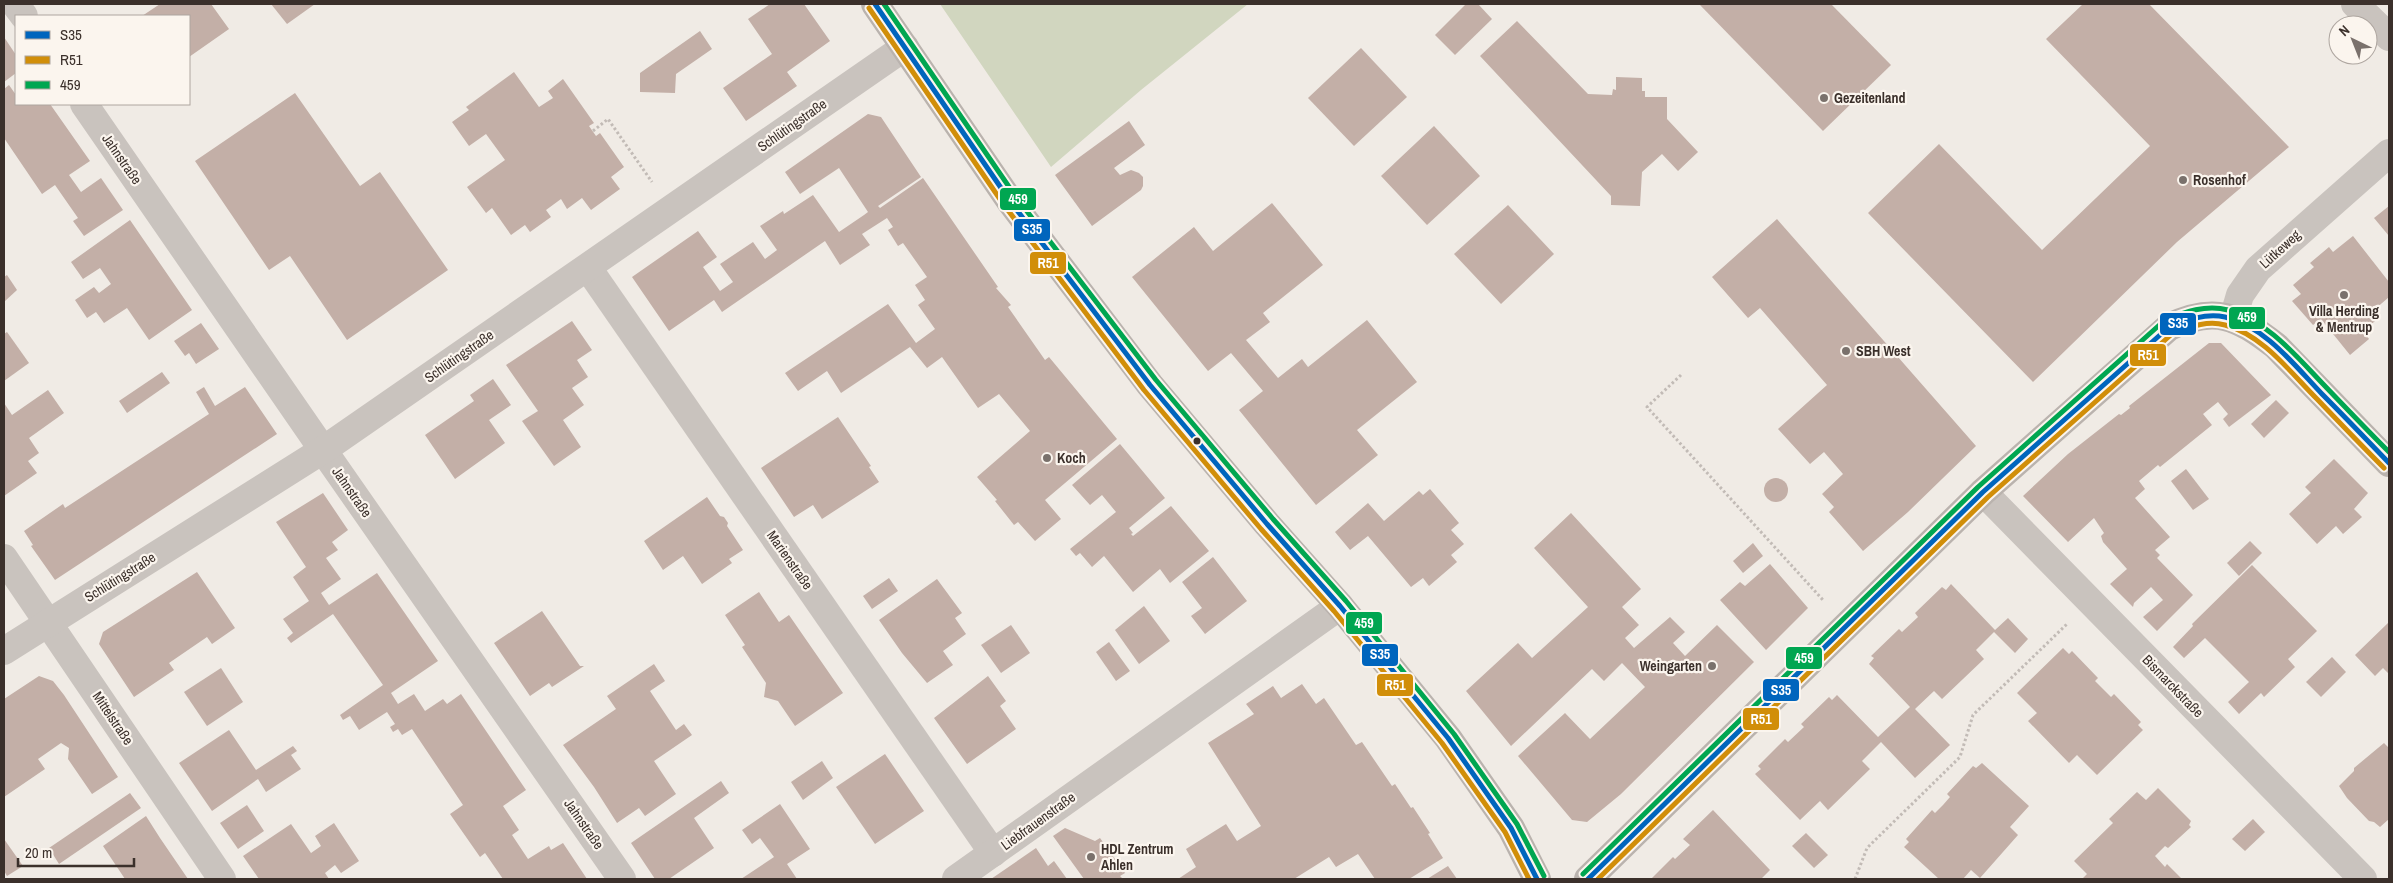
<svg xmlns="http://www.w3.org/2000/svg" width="2393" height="883" font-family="'Archivo Narrow',sans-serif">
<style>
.green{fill:#d1d6bf}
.building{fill:#c3afa7}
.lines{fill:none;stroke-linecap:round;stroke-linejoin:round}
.path{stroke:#c2bbb6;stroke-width:3;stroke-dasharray:2.5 2.5;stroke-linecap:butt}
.street{stroke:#c9c3be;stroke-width:28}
.secondary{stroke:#bab3ae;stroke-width:28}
.bus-1-casing{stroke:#fbf5ee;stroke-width:9}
.bus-2-casing{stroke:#fbf5ee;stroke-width:9}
.bus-3-casing{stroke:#fbf5ee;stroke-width:9}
.bus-1{stroke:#0065bd;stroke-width:5}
.bus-2{stroke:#d18e09;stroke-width:5}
.bus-3{stroke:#00a651;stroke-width:5}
.poi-dot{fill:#7a716c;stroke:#fbf5ee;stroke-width:2}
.bus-dot{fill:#3b302b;stroke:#fbf5ee;stroke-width:2}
.labels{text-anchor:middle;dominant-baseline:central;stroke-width:4.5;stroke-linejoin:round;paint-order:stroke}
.poi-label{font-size:14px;font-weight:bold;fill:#3b302b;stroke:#fbf5ee;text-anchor:start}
.street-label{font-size:14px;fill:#3b302b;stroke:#fbf5ee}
.line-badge{stroke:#fbf5ee;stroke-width:2}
.badge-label{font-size:14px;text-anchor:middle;font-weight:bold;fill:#fff}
</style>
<rect width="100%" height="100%" fill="#f0ebe5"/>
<polygon class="green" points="940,4 1248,4 1141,90 1051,167"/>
<g class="building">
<polygon points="160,4 211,4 229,29 189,57 189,16 142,16"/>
<polygon points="271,4 315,4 287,24"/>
<polygon points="770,4 804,4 830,41 787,72 797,86 746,121 723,88 772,54 748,19"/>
<polygon points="1466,4 1478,4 1492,19 1455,55 1435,35"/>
<polygon points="1699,4 1831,4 1891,65 1823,131"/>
<polygon points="2083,4 2149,4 2289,147 2177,242 2033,382 1868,213 1939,144 2042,250 2150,146 2046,39"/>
<polygon points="1517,21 1588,94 1612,95 1613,89 1616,90 1616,77 1642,78 1642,91 1645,91 1645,97 1667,97 1667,119 1698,152 1678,171 1662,154 1642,172 1640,206 1611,205 1611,196 1480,56"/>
<polygon points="700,31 712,49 676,74 675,93 640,92 640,73"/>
<polygon points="4,37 16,55 16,73 4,82"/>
<polygon points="1361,48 1407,97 1354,146 1308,98"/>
<polygon points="514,72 539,107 553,98 548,91 563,79 594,123 589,126 596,136 600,133 624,167 611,177 620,189 591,210 582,198 567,209 561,199 546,210 551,217 530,232 525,225 511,235 492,208 486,213 467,187 505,160 486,134 469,146 452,122 469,110 466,107"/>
<polygon points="9,85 16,95 16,104 50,104 90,161 69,175 81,192 101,178 123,210 84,236 73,221 78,218 55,185 42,194 4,138 4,89"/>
<polygon points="295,93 360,186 380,172 448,270 347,340 290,256 269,270 195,161"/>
<polygon points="868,114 881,117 921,177 878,206 880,208 923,178 998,287 996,288 1011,305 1008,307 1045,360 1049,357 1117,439 1045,500 1061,519 1035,541 1018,522 1014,525 995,501 997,500 977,477 1030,431 999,394 978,408 942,357 927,368 910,347 841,393 827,371 798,391 785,373 888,304 916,343 935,329 918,305 925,300 915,285 927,277 903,243 898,246 888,230 893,227 887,218 862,234 870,245 840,265 825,241 722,312 714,300 669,331 632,277 698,231 717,257 703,267 720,291 733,282 720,264 753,242 765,259 777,250 760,226 783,211 784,214 813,195 839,232 864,215 868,212 839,168 800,194 785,172"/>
<polygon points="1129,121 1145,145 1114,168 1120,175 1131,170 1139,173 1143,177 1143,186 1141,190 1092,226 1055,175"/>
<polygon points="1434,126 1480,176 1427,225 1381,176"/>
<polygon points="1272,203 1323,265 1263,313 1270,322 1246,340 1278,378 1302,359 1308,367 1367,320 1417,382 1357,430 1378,455 1316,505 1239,410 1263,391 1231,353 1208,371 1132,277 1194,227 1213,251"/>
<polygon points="1508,205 1554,254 1501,304 1454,254"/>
<polygon points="2389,206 2389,236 2374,218"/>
<polygon points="1777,219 1976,446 1908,512 1863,551 1829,512 1834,507 1822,494 1843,474 1824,452 1810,464 1778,429 1827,385 1760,308 1748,318 1712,277"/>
<polygon points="130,220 192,310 149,340 127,308 104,323 96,312 87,318 75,300 94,287 99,293 111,284 100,268 83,279 71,262"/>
<polygon points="2353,236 2389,282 2389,297 2374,310 2380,317 2363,331 2369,339 2350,355 2321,319 2313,325 2292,301 2301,294 2293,285 2314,267 2310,263 2329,247 2333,252"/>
<polygon points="7,275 17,290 4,302 4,277"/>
<polygon points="572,321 592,350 577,360 588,377 572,388 584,405 563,420 581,447 554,466 522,421 538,411 506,365"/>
<polygon points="201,323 219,349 196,364 189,353 185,356 174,341"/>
<polygon points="7,332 29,363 4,381 4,334"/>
<polygon points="2209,343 2221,343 2271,395 2229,427 2223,419 2228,414 2218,402 2203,414 2212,425 2160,467 2158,465 2139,481 2145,489 2135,498 2170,537 2155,550 2160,555 2157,558 2193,595 2157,631 2143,617 2163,600 2151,587 2134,603 2133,607 2110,584 2127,569 2103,542 2101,536 2104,533 2094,518 2068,542 2023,496 2068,454 2119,414 2121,415 2130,408 2129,406"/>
<polygon points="162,372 170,383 127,413 119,401"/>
<polygon points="493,379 511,405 489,420 505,443 455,479 425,435 474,401 470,395"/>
<polygon points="204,387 215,406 245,387 277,434 55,580 31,546 33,545 24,531 63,504 65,508 209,414 196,392"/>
<polygon points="48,390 64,413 29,438 39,453 28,461 37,473 4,496 4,403 12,415"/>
<polygon points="2276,400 2289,413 2264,438 2251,424"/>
<polygon points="838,417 871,466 869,467 879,482 822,519 813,505 794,517 761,468"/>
<polygon points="1120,444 1165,498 1129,528 1133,533 1131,534 1133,536 1171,506 1209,551 1170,583 1160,569 1133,592 1104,556 1092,567 1080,553 1076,556 1070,549 1116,512 1102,495 1090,505 1072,485"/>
<polygon points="2334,459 2368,493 2354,509 2362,517 2343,534 2336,526 2317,544 2289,514 2311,493 2305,487"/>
<polygon points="2186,469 2209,499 2193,510 2171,481"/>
<circle cx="1776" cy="490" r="12"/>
<polygon points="1430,489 1459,523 1451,530 1464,544 1451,555 1457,562 1429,586 1423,578 1411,587 1368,536 1350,550 1335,532 1368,503 1384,521 1419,491 1423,495"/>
<polygon points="323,493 348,530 332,542 338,550 326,558 341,579 321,593 329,605 377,573 438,661 391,693 398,704 414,694 425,711 443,699 447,704 461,694 526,790 503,806 519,830 512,835 528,859 549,846 551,850 563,843 587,879 503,879 485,853 480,857 450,814 463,805 412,729 402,735 398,729 393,732 390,727 395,724 387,712 359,730 350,716 343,720 340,715 383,685 333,614 291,643 287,638 293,633 283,619 309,601 293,577 306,567 276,522"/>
<polygon points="707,497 720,516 724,517 728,523 727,526 743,550 729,559 732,563 702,584 683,556 663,570 644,541"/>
<polygon points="1571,513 1641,589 1622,607 1639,625 1625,638 1634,648 1670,617 1685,632 1673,643 1685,656 1717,625 1754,662 1621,794 1587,822 1572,820 1518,756 1565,713 1590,739 1645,687 1622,663 1604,681 1592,669 1511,746 1466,691 1518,643 1532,658 1588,607 1534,548"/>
<polygon points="2250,541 2262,553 2239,576 2227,563"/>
<polygon points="1753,543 1763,556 1743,573 1733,561"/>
<polygon points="1213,557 1247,601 1205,634 1191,616 1202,608 1182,582"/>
<polygon points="1770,564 1808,608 1766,650 1720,600 1740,582 1745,586"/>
<polygon points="2252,565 2317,631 2288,659 2295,667 2264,697 2261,693 2239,714 2228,702 2249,682 2205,638 2184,658 2173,647 2193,626 2192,624"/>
<polygon points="197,572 235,628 212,644 207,637 169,663 174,670 134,697 99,644 103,632"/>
<polygon points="889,578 898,591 872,609 863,596"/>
<polygon points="937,579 962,613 955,618 966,634 943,651 953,665 927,683 902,653 879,620"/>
<polygon points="1951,584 1995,630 2008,618 2028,639 2015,653 1994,632 1976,650 1984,659 1942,699 1934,691 1915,709 1950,745 1915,778 1881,742 1862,761 1870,769 1828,810 1820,801 1800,820 1755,774 1761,769 1758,766 1785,739 1788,742 1804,727 1801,724 1829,697 1832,700 1837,695 1878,737 1910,707 1869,664 1874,658 1871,656 1899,629 1902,632 1918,617 1915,613 1942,587 1946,590"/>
<polygon points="759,592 779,622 789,615 843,693 795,726 778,701 764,697 766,683 742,647 745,645 725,615"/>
<polygon points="1144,606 1170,641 1139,664 1115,630"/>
<polygon points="542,611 580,666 584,666 552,687 549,683 530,696 494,643"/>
<polygon points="2389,622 2389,674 2383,668 2375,676 2355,655"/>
<polygon points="1011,625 1030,653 1001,673 981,645"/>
<polygon points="1109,642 1130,671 1116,681 1096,652"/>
<polygon points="2063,648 2069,654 2072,651 2098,678 2095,681 2111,697 2114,694 2141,722 2138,725 2143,730 2097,775 2077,755 2069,763 2028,721 2037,713 2017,693"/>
<polygon points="2332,657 2346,672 2321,697 2306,682"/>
<polygon points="654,664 665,681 650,691 676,730 684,724 692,735 654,761 676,794 645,816 639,808 617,823 594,787 563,745 616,709 607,696"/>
<polygon points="221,668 243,702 207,726 184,692"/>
<polygon points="39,676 53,681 64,695 118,777 92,794 68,759 69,748 61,743 38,759 45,769 4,797 4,699"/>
<polygon points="988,676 1006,701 1000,706 1016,729 967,764 934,718"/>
<polygon points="1302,684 1316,704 1324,698 1356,745 1362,742 1392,786 1395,784 1411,808 1413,807 1430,833 1428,834 1443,858 1409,879 1375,879 1358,854 1336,867 1329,857 1294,879 1178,879 1196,867 1186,849 1226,824 1237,841 1261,826 1208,743 1254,714 1246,704 1273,686 1281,698"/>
<polygon points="229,730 256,770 293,746 297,751 291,755 301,769 266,792 258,779 212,811 179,763"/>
<polygon points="2384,743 2389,748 2389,819 2380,827 2374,822 2369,821 2347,798 2339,786 2354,771 2354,768"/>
<polygon points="885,754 924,811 875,844 836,787"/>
<polygon points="822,761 833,778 803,800 791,782"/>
<polygon points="1982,763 2029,806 2010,827 2018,835 1980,878 1971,870 1963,879 1939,879 1904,847 1909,842 1906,839 1932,810 1935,813 1943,805 1950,797 1947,794 1973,766 1976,768"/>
<polygon points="721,781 729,793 694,818 714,848 669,879 655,879 631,843"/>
<polygon points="2158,788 2191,821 2189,825 2191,827 2168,848 2165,846 2155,856 2165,867 2167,864 2182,879 2082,879 2087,874 2074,861 2113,823 2109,819 2137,792 2146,800"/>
<polygon points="130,793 141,808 59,864 49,848"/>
<polygon points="780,804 810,849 787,864 797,879 741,879 774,857 760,838 752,844 742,830"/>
<polygon points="247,805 264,831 238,849 220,823"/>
<polygon points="1713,810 1770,870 1761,879 1651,879 1673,857 1675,859 1690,845 1683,839"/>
<polygon points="146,816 160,838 188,879 125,879 103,846"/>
<polygon points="2253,819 2265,832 2245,851 2232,839"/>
<polygon points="334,823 359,861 341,873 335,865 325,873 329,879 259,879 243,856 291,824 311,853 321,846 315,836"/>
<polygon points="1065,828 1095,841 1100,838 1125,873 1120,876 1123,879 1084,879 1053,836"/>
<polygon points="1806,833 1828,855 1814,868 1792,846"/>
<polygon points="4,839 23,866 7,876 4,871"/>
<polygon points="1036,848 1048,866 1054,861 1067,879 991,879"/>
<polygon points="1448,866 1457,879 1427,879"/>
</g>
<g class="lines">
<g class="path">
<polyline points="593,131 608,119 652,182"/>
<polyline points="1681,375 1647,407 1823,600"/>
<polyline points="1855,879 1867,848 1960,757 1973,715 2067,624"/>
</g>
<g class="street">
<polyline points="15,4 24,16"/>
<polyline points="2355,4 2389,37"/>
<polyline points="84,104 323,450 622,879"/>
<polyline points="588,268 993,853"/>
<polyline points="2233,319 2240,295 2258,269 2389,153"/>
<polyline points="1983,492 2363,879"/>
<polyline points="4,558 222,879"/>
<polyline points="4,651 323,450 905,47"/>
<polyline points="956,879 1340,606"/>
</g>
<g class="secondary">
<polyline points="875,4 1010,201 1150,385 1267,524 1340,606 1448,738 1511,828 1537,879"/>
<path d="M1588,879l395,-387 186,-165c46,-22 68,-11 107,19l113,117"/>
</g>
<g class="bus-1-casing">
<g id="bus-1">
<polyline points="875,4 1010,201 1150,385 1267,524 1340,606 1448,738 1511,828 1537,879"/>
<path d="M1588,879l395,-387 186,-165c18,-7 36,-14 56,-10 40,9 70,49 97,77 23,23 45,46 67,69"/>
</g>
</g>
<g class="bus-2-casing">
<g id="bus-2">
<polyline points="869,8 1004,205 1144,390 1261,529 1334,611 1442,743 1505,832 1529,879"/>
<path d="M1598,879l390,-382 185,-164c17,-6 34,-13 52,-8 38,10 65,47 92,74 22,23 44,46 67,69"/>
</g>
</g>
<g class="bus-3-casing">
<g id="bus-3">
<polyline points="884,4 1016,197 1156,380 1273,519 1346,601 1454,734 1517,824 1544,876"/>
<path d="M1583,874l395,-387 187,-167c20,-8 41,-16 63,-10 40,11 68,46 95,74 22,23 44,46 66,68"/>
</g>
</g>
<use href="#bus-1" class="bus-1"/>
<use href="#bus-2" class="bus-2"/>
<use href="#bus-3" class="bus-3"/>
</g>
<g class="poi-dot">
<circle cx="1824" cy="98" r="5"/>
<circle cx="2183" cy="180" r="5"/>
<circle cx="2344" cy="295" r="5"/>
<circle cx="1846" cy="351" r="5"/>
<circle cx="1047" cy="458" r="5"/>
<circle cx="1712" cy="666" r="5"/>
<circle cx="1091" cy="857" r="5"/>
</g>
<circle class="bus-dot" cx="1197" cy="441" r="4.5"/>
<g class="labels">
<g class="poi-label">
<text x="1834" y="98">Gezeitenland</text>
<text x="2193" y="180">Rosenhof</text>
<text x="2344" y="311" text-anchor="middle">Villa Herding<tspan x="2344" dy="16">&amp; Mentrup</tspan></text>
<text x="1856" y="351">SBH West</text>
<text x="1057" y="458">Koch</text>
<text x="1702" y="666" text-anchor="end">Weingarten</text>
<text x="1101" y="849">HDL Zentrum<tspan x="1101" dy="16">Ahlen</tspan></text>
</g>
<g class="street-label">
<text transform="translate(792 125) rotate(-35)">Schlütingstraße</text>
<text transform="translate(122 159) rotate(55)">Jahnstraße</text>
<text transform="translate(2280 249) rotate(-42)">Lütkeweg</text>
<text transform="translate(459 356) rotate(-35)">Schlütingstraße</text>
<text transform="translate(352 492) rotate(55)">Jahnstraße</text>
<text transform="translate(790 560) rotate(55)">Marienstraße</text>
<text transform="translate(120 577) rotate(-32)">Schlütingstraße</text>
<text transform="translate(2173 686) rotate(46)">Bismarckstraße</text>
<text transform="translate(113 718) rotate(56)">Mittelstraße</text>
<text transform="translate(1038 821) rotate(-36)">Liebfrauenstraße</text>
<text transform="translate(584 824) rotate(55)">Jahnstraße</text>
</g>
</g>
<g class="line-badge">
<rect x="999" y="187" width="38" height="24" rx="5" fill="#00a651"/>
<rect x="1013" y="218" width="38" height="24" rx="5" fill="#0065bd"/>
<rect x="1029" y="251" width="38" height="24" rx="5" fill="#d18e09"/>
<rect x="2228" y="306" width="38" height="24" rx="5" fill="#00a651"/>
<rect x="2159" y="312" width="38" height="24" rx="5" fill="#0065bd"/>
<rect x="2129" y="343" width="38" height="24" rx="5" fill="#d18e09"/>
<rect x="1345" y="611" width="38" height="24" rx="5" fill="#00a651"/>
<rect x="1361" y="643" width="38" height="24" rx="5" fill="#0065bd"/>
<rect x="1785" y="646" width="38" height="24" rx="5" fill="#00a651"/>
<rect x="1376" y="673" width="38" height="24" rx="5" fill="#d18e09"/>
<rect x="1762" y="678" width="38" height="24" rx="5" fill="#0065bd"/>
<rect x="1742" y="707" width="38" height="24" rx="5" fill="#d18e09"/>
</g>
<g class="badge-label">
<text x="1018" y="204">459</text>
<text x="1032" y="234">S35</text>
<text x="1048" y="268">R51</text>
<text x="2247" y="322">459</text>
<text x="2178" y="328">S35</text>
<text x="2148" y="360">R51</text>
<text x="1364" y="628">459</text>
<text x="1380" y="659">S35</text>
<text x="1804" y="663">459</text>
<text x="1395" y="690">R51</text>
<text x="1781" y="695">S35</text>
<text x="1761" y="724">R51</text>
</g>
<rect width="2393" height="883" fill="none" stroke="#3b302b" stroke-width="10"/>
<rect x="15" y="15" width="175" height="90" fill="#fbf5ee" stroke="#aea6a0"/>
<rect x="25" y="31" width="25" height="8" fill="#0065bd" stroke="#aea6a0"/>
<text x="60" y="40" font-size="15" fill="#3b302b">S35</text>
<rect x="25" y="56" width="25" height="8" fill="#d18e09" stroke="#aea6a0"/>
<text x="60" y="65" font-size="15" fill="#3b302b">R51</text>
<rect x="25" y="81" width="25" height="8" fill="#00a651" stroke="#aea6a0"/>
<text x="60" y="90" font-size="15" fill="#3b302b">459</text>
<g transform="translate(2353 40) rotate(317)"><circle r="24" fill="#fbf5ee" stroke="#aea6a0"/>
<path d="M0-4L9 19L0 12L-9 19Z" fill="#7a716c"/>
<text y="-8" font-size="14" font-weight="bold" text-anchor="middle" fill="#3b302b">N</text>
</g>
<path d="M18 858v8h116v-8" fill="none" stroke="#3b302b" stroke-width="2.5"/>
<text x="25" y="858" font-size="15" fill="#3b302b" stroke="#fbf5ee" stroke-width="4" paint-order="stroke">20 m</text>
</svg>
